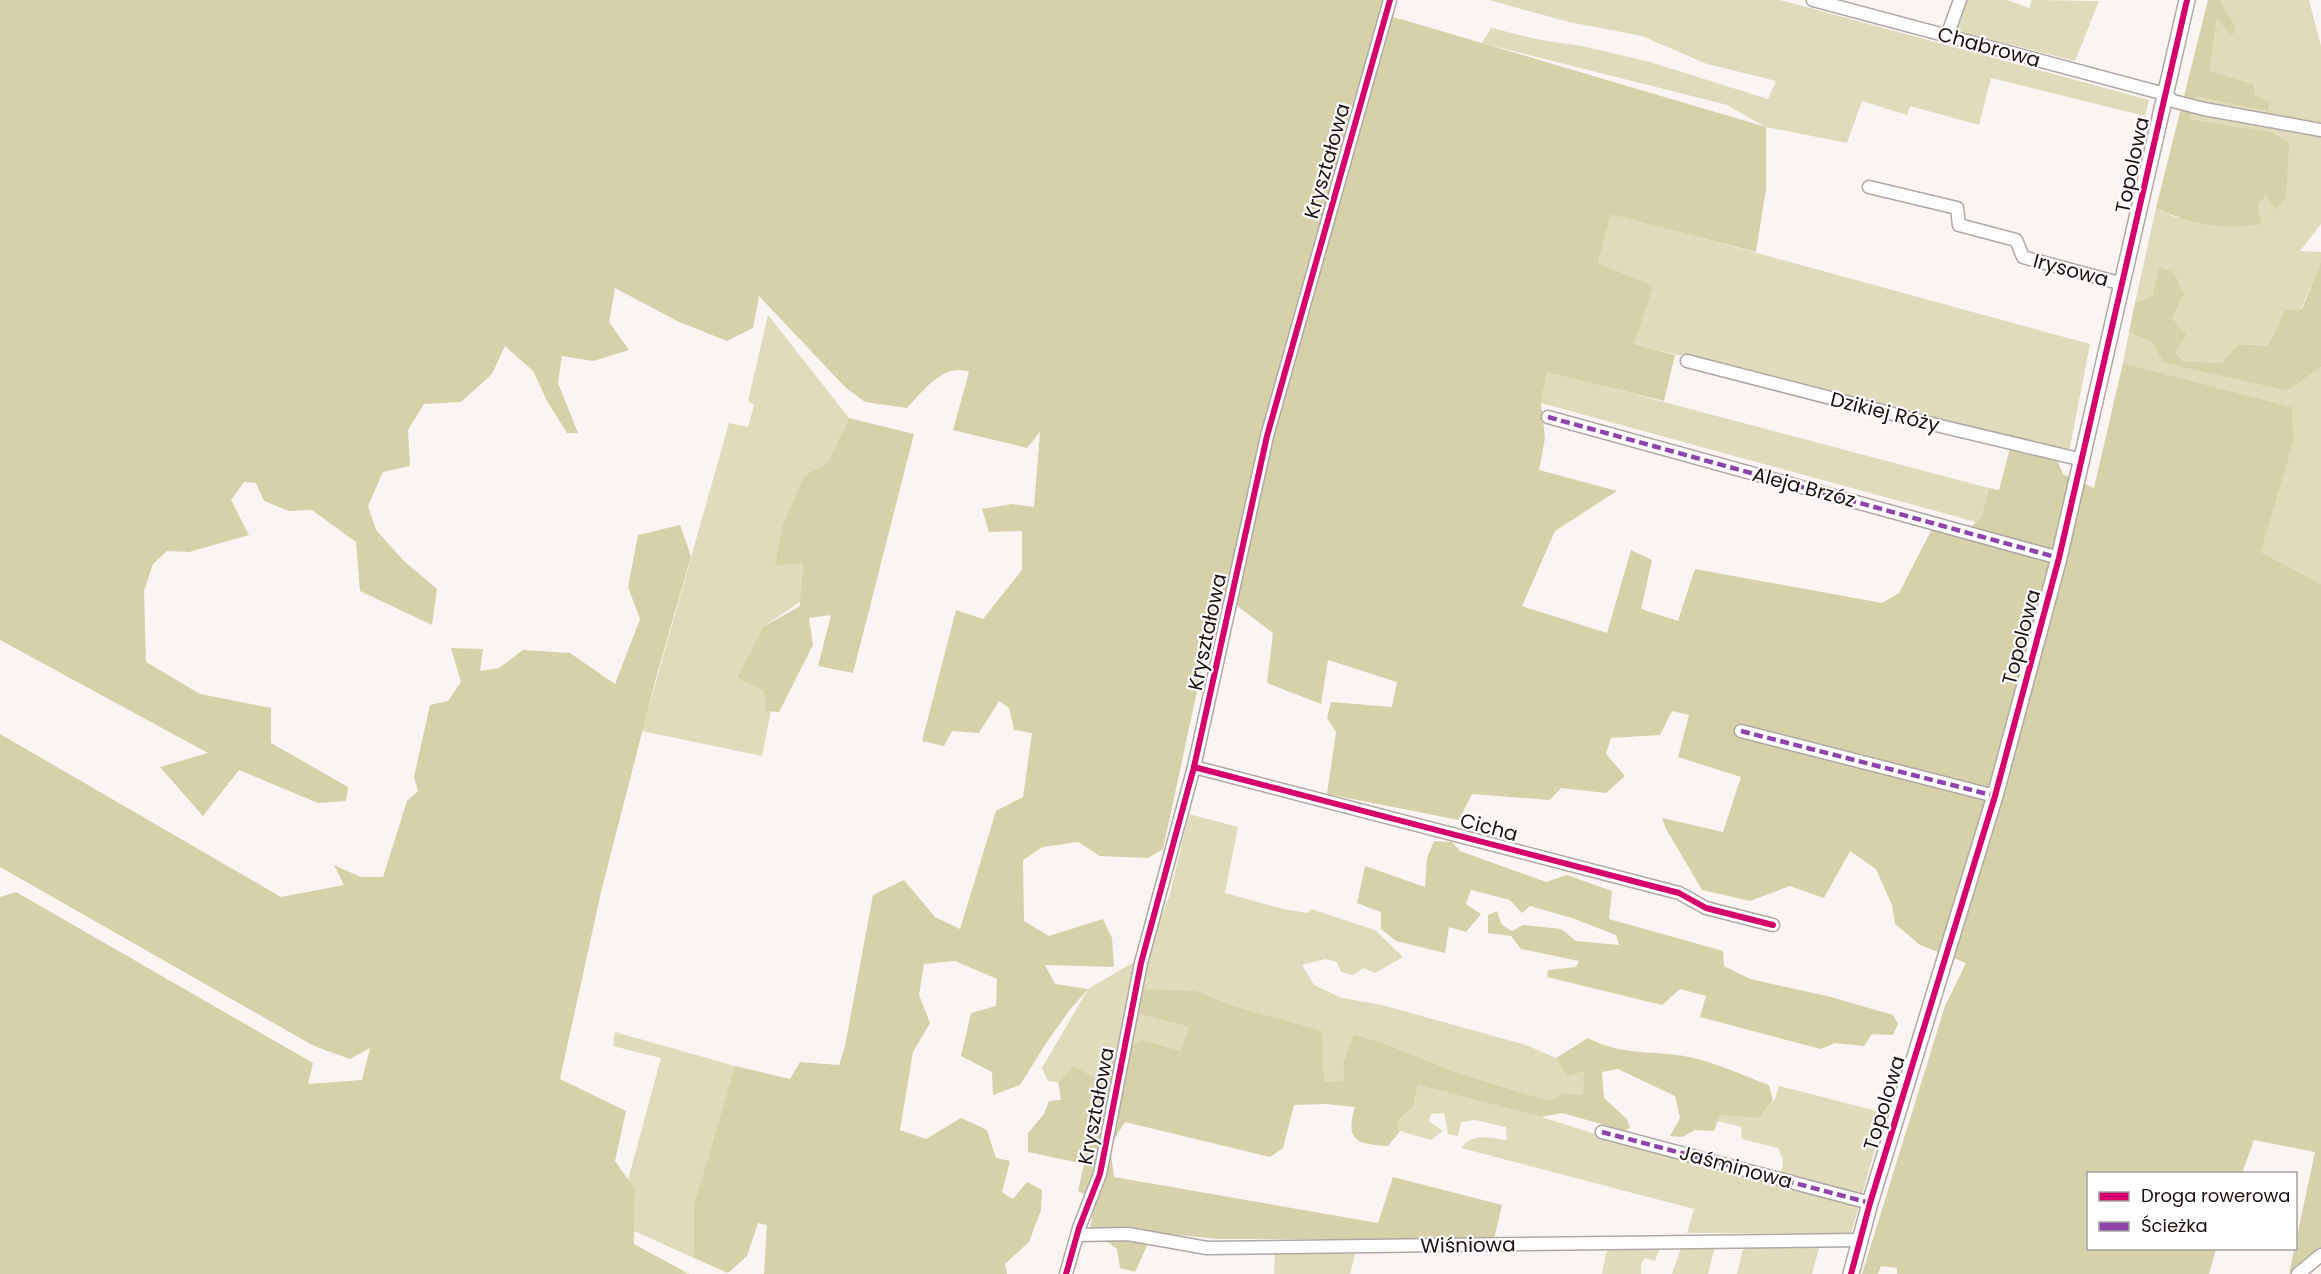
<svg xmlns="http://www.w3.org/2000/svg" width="2321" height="1274" font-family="Poppins,sans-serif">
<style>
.green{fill:#e0dbba}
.forest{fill:#d7d1a9}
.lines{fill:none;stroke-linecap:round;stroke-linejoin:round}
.minor-casing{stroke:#afa8a5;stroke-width:15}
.tertiary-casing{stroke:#afa8a5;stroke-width:18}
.minor{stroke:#fefdfd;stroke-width:12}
.tertiary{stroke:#fefdfd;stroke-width:15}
.quiet{stroke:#8e44ad;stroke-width:4.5;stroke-dasharray:9 4.5;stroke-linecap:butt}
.cycleway-casing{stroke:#fff;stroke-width:10}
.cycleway{stroke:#d6006c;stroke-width:6}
.labels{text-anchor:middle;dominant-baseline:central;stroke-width:4.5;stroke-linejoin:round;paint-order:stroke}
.street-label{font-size:20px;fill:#1c120f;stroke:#fff}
</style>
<rect width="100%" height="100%" fill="#faf4f2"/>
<g class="green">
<polygon points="1489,0 1780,0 2149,100 2145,116 1991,78 1979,125 1910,106 1907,115 1862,101 1847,143 1766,127 1727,105 1482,43 1491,28 1541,40 1582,46 1650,62 1768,99 1776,81 1707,64 1642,36 1569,22"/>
<polygon points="1965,0 2007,0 2029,8 2032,0 2099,1 2075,61 1954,30"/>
<polygon points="2220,0 2309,0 2321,46 2321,224 2300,251 2321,252 2321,261 2301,309 2285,310 2268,346 2238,344 2222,363 2183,361 2176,352 2178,326 2172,318 2184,294 2153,295 2135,303 2156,208 2177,218 2258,206 2266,195 2272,132 2190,119 2195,95 2268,110 2255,95 2252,84 2210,71 2217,17 2237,29"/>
<polygon points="1611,213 2090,344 2069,452 1634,344 1652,286 1598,263"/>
<polygon points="768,315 849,418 828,462 804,476 776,566 803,562 801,601 763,627 737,678 764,691 765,711 771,711 762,756 642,731 729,423 748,427 754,405 748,401"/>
<polygon points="2129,332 2152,343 2164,363 2287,391 2321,367 2321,584 2261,552 2294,440 2292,407 2123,363"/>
<polygon points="1547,371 1989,488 1982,515 1976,522 1541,403"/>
<polygon points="1189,814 1238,827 1225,893 1283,909 1308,913 1311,909 1375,930 1403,957 1375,973 1364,968 1353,975 1341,972 1337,962 1325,959 1302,965 1314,985 1342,998 1382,1005 1526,1045 1556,1058 1567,1077 1585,1070 1583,1095 1562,1093 1556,1098 1546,1100 1458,1073 1389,1045 1355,1034 1343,1062 1344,1082 1323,1082 1233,1006 1197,991 1131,1012 1189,1027 1180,1051 1099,1082 1074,1066 1058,1082 1048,1081 1042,1068 1088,989 1144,956 1169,897"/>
<polygon points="615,1032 735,1066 694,1204 694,1258 634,1231 635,1190 628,1180 661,1058 613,1046"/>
<path d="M1418,1085l123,32 97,30 139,34c6,-13 9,-19 1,-33l-36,-9 -1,-12 -23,-6 1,-6 40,3 16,-19 4,-13 106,27 -34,121 -164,-1 7,-24 -233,-61c12,-16 28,-10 46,-8l-1,-13 -31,-7 -14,2 -3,14 -10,-2 -4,-21 -13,1 -2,7 14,10 -12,9 -31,-9 -3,-10 16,-13z"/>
<polygon points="1744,1245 1820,1245 1812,1274 1737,1274"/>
<polygon points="1660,1246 1655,1261 1645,1258 1641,1264 1641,1274 1602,1274 1606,1253 1613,1247"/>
<polygon points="1715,1246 1708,1274 1672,1274 1681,1247"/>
<polygon points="1275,1253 1355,1254 1350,1274 1274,1274"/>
</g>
<g class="forest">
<path d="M0,0h1384l-4,13 386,114v62l-10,63 -145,-38 -13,49 55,23 -19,58 41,11 -11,46 -117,-29 -6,31 4,35 -6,32 78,21 -62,40 -33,75 85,27 24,-83 21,10 -11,49 37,12 17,-52 187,34 17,-10 36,-70 33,8 14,-16 7,-27 10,2 11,-42 47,12 6,14 31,14 29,-125 169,44 2,33 -33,112 60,32v665l-32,25 26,-122 -61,-12 -12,33 -154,1v74l128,1 -7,25h-312v-6l-16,-2 -3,8h-16l83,-268 21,-43 -46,-18 -25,-21 -3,-19 -16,-36 -26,-18 -26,47 -34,-12 -40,15 -48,-11 -37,-63 -3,-9 61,14 18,-55 -63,-20 11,-42 -17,-4 -12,24 -49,3 -5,16 19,22 -19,17 -45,-5 -11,12 -78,-6 -13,26 -132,-26 9,-62 -9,-14 4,-16 61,5 5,-25 -69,-22 -7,44 -54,-21 6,-50 -49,-37 -13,31 -48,222 -15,9 -48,-2 -22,-14 -35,5 -20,13 1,61 25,15 54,-17 9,19 2,29 -69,-2 10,19 33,5 -19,22 -22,31 -27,43 -27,10 -1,-23 -31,-16 10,-43 25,-7 1,-27 -42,-18 -31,3 -5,31 11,28 -17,29 -13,78 26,9 35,-21 26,12 9,28 14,3 -8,31 11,7 14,-17 15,8 -1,20 -12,32 -24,22 2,10h-243l3,-49 -9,-2 -11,33 -19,17 -34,-15v-54l41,-138 55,13 10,-17 39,3 6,-19 28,-151 31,-15 31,37 25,12 36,-118 27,-14 9,-64 -18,-3 -5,-22 -10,-7 -20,32 -27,-2 -8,15 -22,-5 34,-131 27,9 39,-49v-39l-33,1 -7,-23 30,-5 22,3 6,-75 -13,16 -74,-18 16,-58c-25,-10 -47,20 -62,36l-42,-6 -20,-15 -86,-91 -6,32 -26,13 -50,-20 -62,-33 -6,34 20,28 -36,11 -31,-5 -4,27 20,50h-11l-20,-32 -14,-30 -28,-25 -13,28 -31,28 -37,2 -16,26 2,36 -27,6 -15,34 8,24 28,31 33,28 -5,36 -72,-34 -4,-49 -44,-32 -23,1 -25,-10 -8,-18 -12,-1 -13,18 18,35 -60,17 -22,-1 -14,13 -9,27 2,71 54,32 71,14v35l77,44 -2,14 -28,2 -79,-33 -36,46 -43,-49 48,-14 -208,-113z"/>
<path d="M2208,0h12l17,29 -6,7 -14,-18 -7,53 43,13 2,11 14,7 -1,9 -73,-15 -5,23 82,13 17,12 -3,54 -11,11 -9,-14 -8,11 4,18c-38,6 -71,1 -106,-16z"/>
<polygon points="2321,261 2321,367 2287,391 2164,363 2152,343 2129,332 2135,303 2153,295 2159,267 2173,272 2184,294 2172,318 2186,335 2176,352 2183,361 2222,363 2238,344 2268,346 2285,310 2302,309"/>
<polygon points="849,418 914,434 853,673 818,666 831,615 809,618 813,645 779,712 765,711 764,691 737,678 763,627 800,606 803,563 775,566 783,525 804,476 828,462"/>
<polygon points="680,525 691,556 656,678 601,892 560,1079 626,1111 615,1161 635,1189 634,1244 689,1274 0,1274 0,897 16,892 313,1063 308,1084 362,1080 370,1048 350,1059 314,1046 0,867 0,734 281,897 344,885 334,865 361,877 383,877 407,801 418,791 414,777 430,705 448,701 461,682 451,648 483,649 480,671 499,668 523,650 570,653 615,684 640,619 628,587 638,535"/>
<polygon points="1434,841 1452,842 1460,851 1546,882 1567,875 1612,891 1609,919 1723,951 1724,966 1750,979 1831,997 1893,1015 1898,1024 1893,1035 1872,1034 1864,1046 1835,1043 1821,1049 1700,1017 1706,996 1680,989 1662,1005 1547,977 1548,970 1576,967 1579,961 1521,949 1511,936 1488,933 1488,915 1497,911 1502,925 1512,931 1523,925 1561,929 1576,941 1619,945 1616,935 1572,918 1530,906 1522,913 1510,900 1471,890 1466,904 1481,914 1466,932 1449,927 1445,953 1396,941 1381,929 1381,912 1357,903 1365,866 1425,887 1427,858"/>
<path d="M1130,989l67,2 36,15 89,25 2,51 20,-1 -1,-18 11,-29 35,11 69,28 88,27 10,-2 6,-5 21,2 1,-24 -17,6 -11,-19 32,-20c32,18 66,12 101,19 26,5 55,19 80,28l4,15 -14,18 -39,-3 -6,16 -19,-1 -13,7 -12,-1 10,-18 -5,-22 -57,-27 -16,3 2,26 23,21 3,9 -4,3 -64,-18 -21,4 -123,-32 -5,23 -16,13 3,10 -12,15c-32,-2 -43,-5 -33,-39l-29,-3 -32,1 -11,43 -13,9 -145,-35 -15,24 4,31 264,46 15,-46 109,28 -8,34h-276l-59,-6 -12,13 -12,26 -15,-4 -3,-19 -27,-20 5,-29 -17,-9 6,-27 -56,-12v-19l16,-19 5,-13 12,-1 -3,-18 16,-16 25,15 10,-23 32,-18 39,11 9,-24 -58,-15z"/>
</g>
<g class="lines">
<g class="minor-casing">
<g id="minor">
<polyline points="1813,0 2165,94 2173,101 2204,109 2321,130"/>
<polyline points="1947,36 1960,0"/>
<polyline points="1869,187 1957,208 1959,225 2016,240 2023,257 2123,284"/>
<polyline points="1687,361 1936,425 2083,460"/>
<polyline points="1548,417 2059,558"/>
<polyline points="1741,731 1995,796"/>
<polyline points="1194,767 1679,893 1706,908 1773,925"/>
<polyline points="1602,1132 1870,1203"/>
<polyline points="1078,1235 1128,1234 1207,1248 1859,1240"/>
<polyline points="1066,1274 1079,1228 1100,1174 1141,963 1194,767 1267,436 1390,0"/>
<polyline points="2298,1274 2321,1255"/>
</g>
</g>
<g class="tertiary-casing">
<polyline id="tertiary" points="1851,1274 1870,1203 1995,796 2059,558 2187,0"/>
</g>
<use href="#minor" class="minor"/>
<use href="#tertiary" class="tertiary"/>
<g class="quiet">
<polyline points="1548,417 2059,558"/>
<polyline points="1741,731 1995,796"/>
<polyline points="1602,1132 1870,1203"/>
</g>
<g class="cycleway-casing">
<g id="cycleway">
<polyline points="1194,767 1679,893 1706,908 1773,925"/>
<polyline points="1066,1274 1079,1228 1100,1174 1141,963 1194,767 1267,436 1390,0"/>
<polyline points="1851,1274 1870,1203 1995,796 2059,558 2187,0"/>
</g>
</g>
<use href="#cycleway" class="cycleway"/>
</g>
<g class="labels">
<g class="street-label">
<text transform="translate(1989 47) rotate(15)">Chabrowa</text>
<text transform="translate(1327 161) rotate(-74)">Kryształowa</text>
<text transform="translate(2132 165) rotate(-78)">Topolowa</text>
<text transform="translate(2071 270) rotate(15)">Irysowa</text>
<text transform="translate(1885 412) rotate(14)">Dzikiej Róży</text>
<text transform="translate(1804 487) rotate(15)">Aleja Brzóz</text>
<text transform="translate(1207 632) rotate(-78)">Kryształowa</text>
<text transform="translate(2021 637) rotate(-75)">Topolowa</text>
<text transform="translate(1489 827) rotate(15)">Cicha</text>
<text transform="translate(1884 1103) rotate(-73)">Topolowa</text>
<text transform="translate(1096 1106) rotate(-79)">Kryształowa</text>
<text transform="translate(1736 1167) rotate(15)">Jaśminowa</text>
<text transform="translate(1468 1245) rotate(-1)">Wiśniowa</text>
</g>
</g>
<rect x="2087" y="1172" width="210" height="78" fill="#ffffff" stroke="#a4a09f" stroke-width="1.5"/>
<rect x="2099" y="1192" width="30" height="9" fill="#d6006c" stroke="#a4a09f" stroke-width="1.5"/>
<text x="2141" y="1202" font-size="18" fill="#1c120f">Droga rowerowa</text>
<rect x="2099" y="1222" width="30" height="9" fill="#8e44ad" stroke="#a4a09f" stroke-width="1.5"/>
<text x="2141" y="1232" font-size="18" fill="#1c120f">Ścieżka</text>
</svg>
